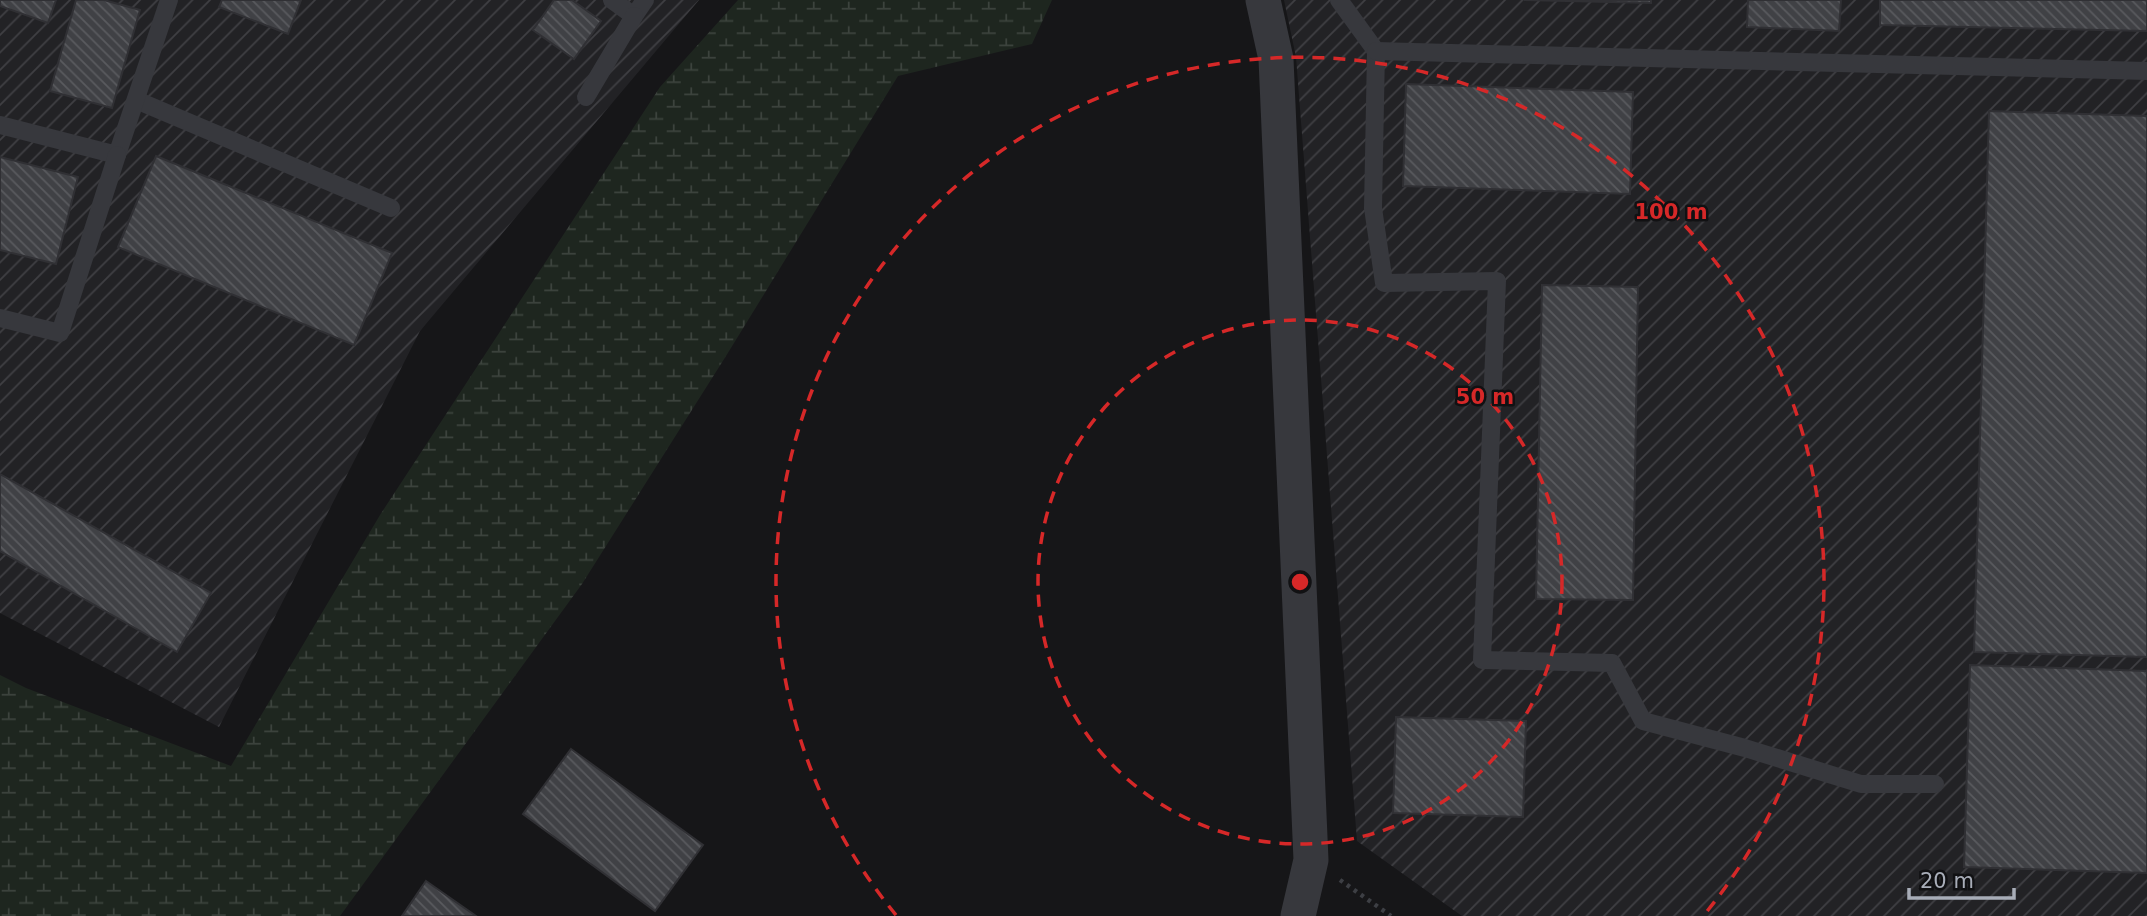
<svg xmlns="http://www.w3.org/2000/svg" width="2147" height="916" font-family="'DejaVu Sans',sans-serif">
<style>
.industrial{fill:url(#industrial-furrows)}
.wetland{fill:url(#wetland-marsh)}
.building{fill:url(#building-back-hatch);stroke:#303034;stroke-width:2}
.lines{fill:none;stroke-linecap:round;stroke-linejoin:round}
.path{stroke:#3d3f44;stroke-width:4.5;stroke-dasharray:3.5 5;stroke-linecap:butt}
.lane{stroke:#37383d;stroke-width:18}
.street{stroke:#37383d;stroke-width:35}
.ring{fill:none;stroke:#d62828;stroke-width:3.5;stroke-dasharray:12 9}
.centre{fill:#d62828;stroke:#111113;stroke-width:3.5}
.ring-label{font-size:21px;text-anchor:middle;font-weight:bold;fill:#d62828;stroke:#111113;stroke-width:5;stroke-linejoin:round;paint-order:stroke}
</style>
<defs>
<pattern id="industrial-furrows" width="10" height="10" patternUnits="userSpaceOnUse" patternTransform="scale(1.75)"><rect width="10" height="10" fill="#222225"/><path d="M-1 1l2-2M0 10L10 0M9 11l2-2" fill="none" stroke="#3f3f43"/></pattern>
<pattern id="wetland-marsh" width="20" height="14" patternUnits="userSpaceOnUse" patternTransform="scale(1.75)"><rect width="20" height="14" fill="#1e261f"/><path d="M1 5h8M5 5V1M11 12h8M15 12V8" fill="none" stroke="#3c433d"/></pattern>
<pattern id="building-back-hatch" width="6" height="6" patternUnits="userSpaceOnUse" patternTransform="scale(1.75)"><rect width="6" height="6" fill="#404145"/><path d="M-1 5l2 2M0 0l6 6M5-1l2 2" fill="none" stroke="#595a5e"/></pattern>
</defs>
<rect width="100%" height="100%" fill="#161618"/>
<g class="industrial">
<polygon points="0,0 699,0 420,331 219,727 0,613"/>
<polygon points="1284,0 2147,0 2147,916 1462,916 1357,841 1296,57"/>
</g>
<polygon class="wetland" points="738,0 1052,0 1032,44 898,76 726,356 582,584 340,916 0,916 0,675 26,688 231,766 380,515 660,87"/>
<g class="building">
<polygon points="0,0 56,0 48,23 0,6"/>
<polygon points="76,0 104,0 140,10 112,108 50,91"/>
<polygon points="222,0 301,0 288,34 219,7"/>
<polygon points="554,0 572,0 601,21 574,59 533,30"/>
<polygon points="1524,0 1651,0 1651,3"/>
<polygon points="1748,0 1841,0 1839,31 1747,27"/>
<polygon points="1880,0 2147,0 2147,31 1880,25"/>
<polygon points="1406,84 1633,92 1630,194 1403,186"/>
<polygon points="1989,111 2147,116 2147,657 1974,652"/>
<polygon points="156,156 392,253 354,345 118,247"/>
<polygon points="0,157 78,177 56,264 0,250"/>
<polygon points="1542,285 1638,287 1633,600 1536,599"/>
<polygon points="0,474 211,593 177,652 0,551"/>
<polygon points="1970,665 2147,671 2147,873 1964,867"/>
<polygon points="1396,717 1526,721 1523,817 1393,813"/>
<polygon points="571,749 703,845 655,911 523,814"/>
<polygon points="426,881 476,916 402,916"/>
</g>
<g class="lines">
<polyline class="path" points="1340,880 1391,916"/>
<g class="lane">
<polyline points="612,0 634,16 645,0"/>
<polyline points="1339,0 1376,51 1373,208 1384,283 1497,281 1482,660 1612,663 1643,721 1745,748 1861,784 1935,784"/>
<polyline points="1376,51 2147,71"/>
<polyline points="586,97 634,16"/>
<polyline points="136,100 391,208"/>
<polyline points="0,125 117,155 169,0"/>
<polyline points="0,318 60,333 117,155"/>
</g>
<polyline class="street" points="1263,0 1276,59 1311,860 1298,916"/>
</g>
<g class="ring">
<circle cx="1300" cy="582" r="262"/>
<path d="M896 915A524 524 0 1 1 1704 915"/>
</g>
<circle cx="1300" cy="582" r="10" class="centre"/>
<g class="ring-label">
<text x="1671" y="219">100 m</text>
<text x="1485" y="404">50 m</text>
</g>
<path d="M1909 888v10h105v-10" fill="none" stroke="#a8adb8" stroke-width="3.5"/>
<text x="1920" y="888" font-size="21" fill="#a8adb8" stroke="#111113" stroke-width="5" paint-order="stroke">20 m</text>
</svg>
